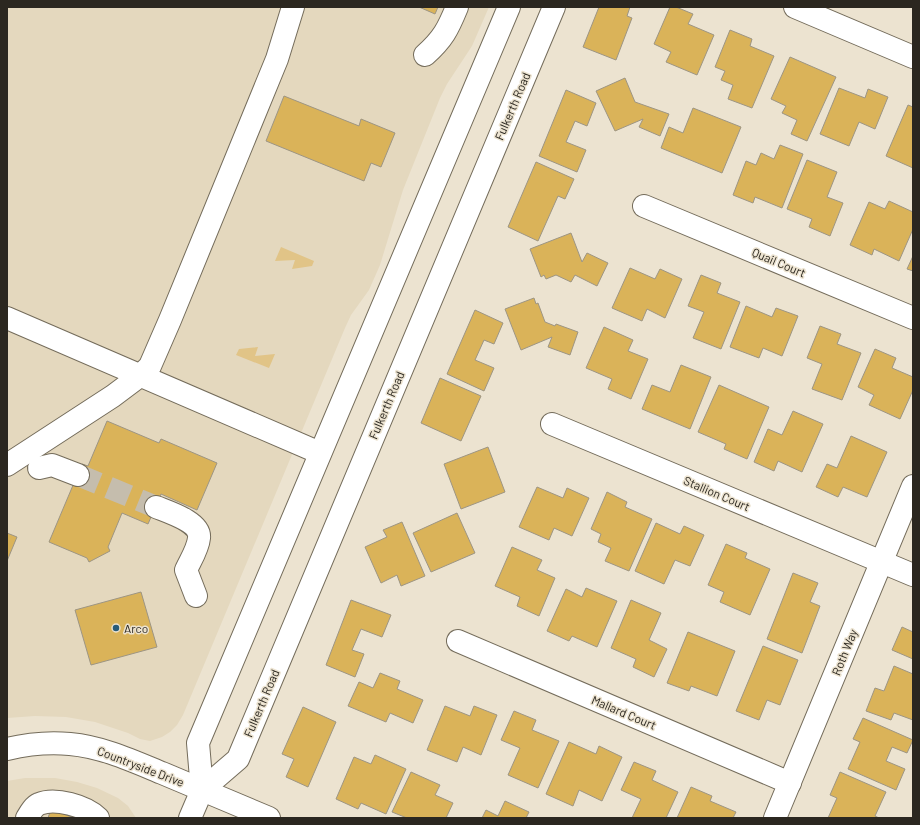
<svg xmlns="http://www.w3.org/2000/svg" width="920" height="825" font-family="Barlow,sans-serif">
<style>
.built{fill:#e4d8be}
.green{fill:#e1c487}
.building{fill:#dab359;stroke:#9d9583}
.lines{fill:none;stroke-linecap:round;stroke-linejoin:round}
.minor-tunnel{stroke:#c5bdad;stroke-width:22;stroke-dasharray:22 11;stroke-linecap:butt}
.minor-casing{stroke:#746c5b;stroke-width:24}
.minor{stroke:#fff;stroke-width:22}
.poi-dot{fill:#285b78;stroke:#ece3d0;stroke-width:1.5}
.labels{text-anchor:middle;dominant-baseline:central;stroke-width:3;stroke-linejoin:round;paint-order:stroke}
.street-label{font-size:12px;fill:#2b2720;stroke:#ece3d0}
.poi-label{font-size:12px;fill:#2b2720;stroke:#ece3d0;text-anchor:start}
</style>
<rect width="100%" height="100%" fill="#ece3d0"/>
<g class="built">
<polygon points="7,7 489,7 472,46 447,84 440,98 403,190 380,265 369,290 351,315 345,328 183,715 177,725 170,732 162,737 150,741 140,739 128,733 95,722 66,717 35,716 7,718"/>
<polygon points="25,778 55,778 77,782 97,788 118,798 128,806 136,818 7,818 7,781"/>
</g>
<g class="green">
<polygon points="281,247 314,261 312,266 292,269 295,260 275,261"/>
<polygon points="258,347 255,356 275,354 269,368 236,355 239,349"/>
</g>
<g class="building">
<polygon points="419,7 438,7 435,14"/>
<polygon points="599,7 630,7 627,16 632,18 616,60 583,47"/>
<polygon points="670,7 676,7 693,14 688,24 714,35 697,75 666,62 671,52 654,44"/>
<polygon points="730,30 752,39 750,46 774,56 752,108 728,99 733,85 721,80 725,71 715,67"/>
<polygon points="790,57 836,77 807,141 791,134 797,120 782,113 786,106 771,99"/>
<polygon points="625,78 635,102 669,114 660,136 639,127 643,119 615,131 596,91"/>
<polygon points="839,88 865,98 868,89 888,97 875,129 859,122 849,146 820,134"/>
<polygon points="566,90 596,103 587,126 575,121 566,142 586,150 577,172 539,156"/>
<polygon points="284,96 359,126 361,119 395,133 381,167 371,163 364,181 266,141"/>
<polygon points="908,105 913,107 913,168 886,156"/>
<polygon points="693,108 741,127 722,173 661,148 669,127 683,133"/>
<polygon points="780,145 803,154 782,208 755,197 753,203 733,195 746,161 756,165 761,153 774,159"/>
<polygon points="807,160 837,172 827,197 843,203 830,236 809,227 812,219 787,209"/>
<polygon points="536,162 574,179 565,199 558,196 538,241 508,227"/>
<polygon points="889,201 913,212 913,229 899,261 874,249 872,255 850,245 869,202 885,209"/>
<polygon points="571,233 582,262 587,253 608,263 597,286 575,275 571,282 556,275 546,279 544,275 541,277 530,249"/>
<polygon points="913,256 913,271 907,269"/>
<polygon points="630,268 655,279 660,269 682,279 665,318 647,309 642,321 612,308"/>
<polygon points="701,275 721,283 717,293 740,302 721,349 693,338 704,312 688,306"/>
<polygon points="534,298 536,304 538,303 545,322 555,326 556,324 578,332 570,355 548,347 552,337 521,350 505,309"/>
<polygon points="746,306 772,317 776,308 798,316 782,356 763,348 759,358 730,347"/>
<polygon points="475,310 503,323 494,344 484,340 475,360 494,368 484,391 447,374"/>
<polygon points="820,326 841,334 837,344 861,353 842,400 812,389 822,364 807,358"/>
<polygon points="604,327 633,340 628,351 648,359 631,399 608,389 612,379 586,368"/>
<polygon points="875,349 896,358 892,368 913,377 913,390 900,419 869,405 874,395 858,387"/>
<polygon points="681,365 711,377 690,429 642,409 652,385 670,392"/>
<polygon points="440,378 481,396 461,441 421,423"/>
<polygon points="719,385 769,407 747,459 724,449 726,444 698,432"/>
<polygon points="793,411 823,424 802,472 778,461 774,471 754,462 768,429 782,435"/>
<polygon points="107,421 159,443 161,439 217,463 197,510 161,494 148,524 122,513 108,547 110,551 89,562 87,558 49,542 82,464 88,466"/>
<polygon points="851,436 887,452 867,497 843,487 838,497 816,487 827,464 837,468"/>
<polygon points="488,447 505,492 461,509 444,464"/>
<polygon points="537,487 563,498 567,488 589,498 572,536 554,528 549,540 519,527"/>
<polygon points="607,492 627,502 625,507 652,519 629,571 605,561 611,548 598,542 601,534 591,529"/>
<polygon points="457,513 475,553 431,572 413,533"/>
<polygon points="402,522 425,576 401,586 397,575 381,583 365,547 387,537 383,530"/>
<polygon points="656,523 680,534 684,526 704,535 690,566 675,560 664,584 635,571"/>
<polygon points="7,533 17,537 7,561"/>
<polygon points="726,544 747,553 745,558 770,569 750,615 720,602 724,592 708,585"/>
<polygon points="512,547 542,560 537,570 555,578 539,616 517,606 520,597 495,586"/>
<polygon points="793,573 818,583 810,602 820,606 802,653 767,639"/>
<polygon points="586,588 617,601 597,647 572,636 569,641 547,631 566,589 582,597"/>
<polygon points="141,592 157,647 91,665 75,610"/>
<polygon points="351,600 391,615 382,637 361,629 352,650 364,654 355,677 326,665"/>
<polygon points="631,600 661,613 649,640 667,649 654,677 633,667 636,659 611,648"/>
<polygon points="902,627 913,632 913,659 892,650"/>
<polygon points="688,632 735,651 717,696 691,686 689,691 667,683"/>
<polygon points="763,646 798,660 780,705 767,700 759,720 736,711"/>
<polygon points="894,666 913,674 913,720 894,713 891,720 866,711 875,688 884,691"/>
<polygon points="380,673 400,681 397,689 423,700 413,723 390,713 386,722 348,706 359,682 373,688"/>
<polygon points="445,706 470,716 474,706 497,715 481,755 463,747 457,762 427,750"/>
<polygon points="303,707 336,722 308,787 286,777 294,759 282,754"/>
<polygon points="514,711 536,720 532,730 559,741 538,788 508,775 520,748 501,740"/>
<polygon points="863,718 913,740 907,753 892,747 886,761 905,769 896,790 848,769 860,742 853,739"/>
<polygon points="569,742 596,754 599,746 622,757 602,801 579,790 573,806 546,794"/>
<polygon points="375,755 406,769 386,814 361,803 358,809 336,799 354,757 371,764"/>
<polygon points="634,762 656,771 652,780 678,792 666,818 632,818 641,799 621,790"/>
<polygon points="411,772 440,785 435,795 453,803 446,818 407,818 392,812"/>
<polygon points="840,772 886,792 875,816 879,818 828,818 837,798 830,795"/>
<polygon points="691,787 712,796 710,801 736,812 733,818 677,818"/>
<polygon points="505,801 529,812 526,818 482,818 486,810 498,816"/>
<polygon points="51,809 74,818 48,818"/>
</g>
<g class="lines">
<polyline class="minor-tunnel" points="78,475 156,507"/>
<g class="minor-casing">
<g id="minor">
<polyline points="795,7 913,57"/>
<path d="M425,55c18,-16 23,-26 32,-48"/>
<polyline points="644,206 913,318"/>
<polyline points="7,318 320,453"/>
<polyline points="552,424 913,575"/>
<polyline points="7,465 113,396 141,375 150,366 170,320 277,59 293,7"/>
<polyline points="39,468 52,465 78,475"/>
<path d="M156,507c12,5 45,15 43,31 -1,11 -9,23 -13,32l10,26"/>
<polyline points="458,641 790,783"/>
<path d="M7,749c21,-5 42,-7 63,-5 33,3 63,17 92,29 36,15 71,30 107,45"/>
<polyline points="202,790 238,759 554,7"/>
<path d="M27,818c3,-5 7,-12 12,-14 16,-7 47,2 59,14"/>
<polyline points="190,818 202,790 198,743 509,7"/>
<polyline points="775,818 913,486"/>
</g>
</g>
<use href="#minor" class="minor"/>
</g>
<circle class="poi-dot" cx="116" cy="628" r="4"/>
<g class="labels">
<g class="street-label">
<text transform="translate(512 106) rotate(-67)">Fulkerth Road</text>
<text transform="translate(779 262) rotate(23)">Quail Court</text>
<text transform="translate(386 405) rotate(-67)">Fulkerth Road</text>
<text transform="translate(717 493) rotate(23)">Stallion Court</text>
<text transform="translate(844 652) rotate(-68)">Roth Way</text>
<text transform="translate(261 703) rotate(-67)">Fulkerth Road</text>
<text transform="translate(624 712) rotate(23)">Mallard Court</text>
<text transform="translate(141 766) rotate(21)">Countryside Drive</text>
</g>
<g class="poi-label">
<text x="124" y="628">Arco</text>
</g>
</g>
<rect width="920" height="825" fill="none" stroke="#2b2720" stroke-width="16"/>
</svg>
